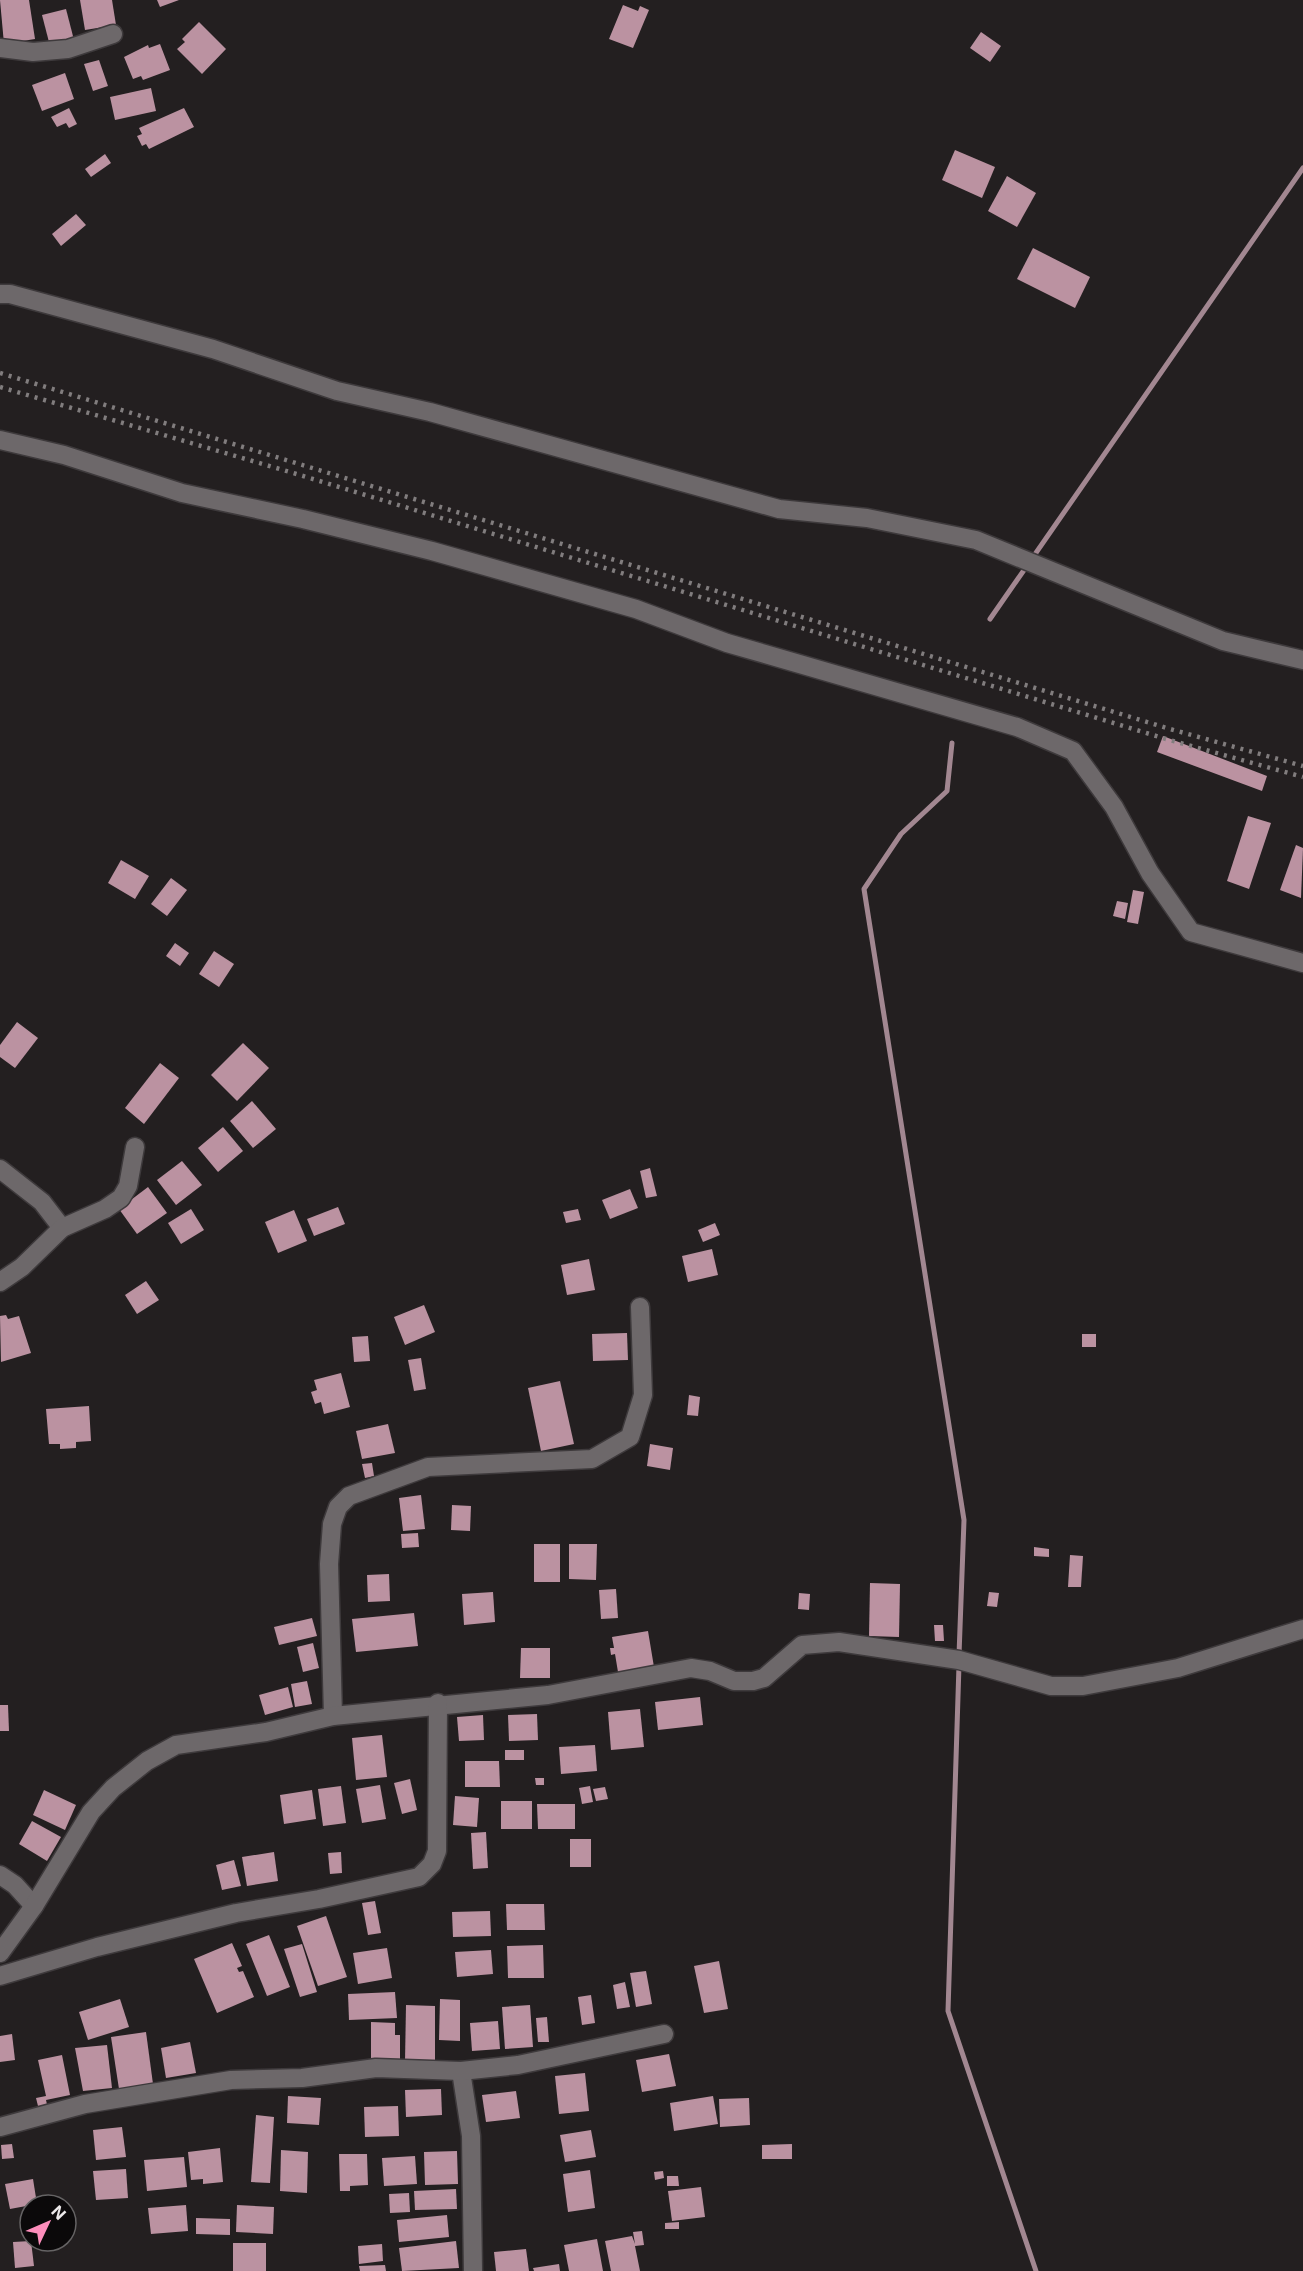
<svg xmlns="http://www.w3.org/2000/svg" width="1303" height="2271" font-family="Inter,sans-serif">
<style>
.lines{fill:none;stroke-linecap:round;stroke-linejoin:round}
.stream{stroke:#a28791;stroke-width:5}
.building{fill:#bb92a1}
.minor-casing{stroke:#3e3a3c;stroke-width:21}
.minor{stroke:#6d686a;stroke-width:18}
.rail{stroke:#817d7e;stroke-width:4.5;stroke-dasharray:3 6;stroke-linecap:butt}
</style>
<rect width="100%" height="100%" fill="#231f20"/>
<g class="lines">
<g class="stream">
<polyline points="990,619 1303,168"/>
<polyline points="952,743 947,791 901,834 864,889 964,1520 959,1655"/>
<polyline points="959,1665 948,2011 1036,2271"/>
</g>
</g>
<g class="building">
<polygon points="0,0 29,0 35,39 4,44"/>
<polygon points="80,0 112,0 116,25 85,30"/>
<polygon points="157,0 179,0 160,7"/>
<polygon points="623,5 638,11 640,6 649,10 633,48 609,39"/>
<polygon points="66,9 74,40 50,46 42,15"/>
<polygon points="199,22 226,49 202,74 177,49 185,42 182,39"/>
<polygon points="981,32 1001,46 990,62 970,48"/>
<polygon points="160,44 170,70 143,80 141,76 133,79 124,57 148,45 149,48"/>
<polygon points="99,60 108,86 93,91 84,64"/>
<polygon points="65,73 74,99 42,111 32,85"/>
<polygon points="151,88 156,111 115,120 110,97"/>
<polygon points="69,108 77,124 69,128 66,123 57,127 51,117"/>
<polygon points="184,108 194,127 149,149 146,144 142,146 137,136 142,134 139,128"/>
<polygon points="955,150 995,167 982,198 942,180"/>
<polygon points="105,154 111,163 91,177 85,169"/>
<polygon points="1007,176 1036,193 1017,227 988,211"/>
<polygon points="76,214 86,225 61,246 52,234"/>
<polygon points="1033,248 1090,277 1075,308 1017,279"/>
<polygon points="1163,736 1267,776 1262,791 1157,752"/>
<polygon points="1248,816 1271,823 1249,889 1227,881"/>
<polygon points="1296,845 1303,848 1301,898 1280,890"/>
<polygon points="121,860 149,876 135,899 108,883"/>
<polygon points="171,878 187,890 167,916 151,904"/>
<polygon points="1133,890 1144,892 1138,924 1127,922"/>
<polygon points="1117,901 1128,903 1125,919 1113,916"/>
<polygon points="175,943 189,953 180,966 166,956"/>
<polygon points="214,951 234,964 219,987 199,974"/>
<polygon points="17,1022 38,1038 15,1068 0,1057 0,1045"/>
<polygon points="243,1043 269,1068 237,1101 211,1075"/>
<polygon points="160,1063 179,1078 144,1124 125,1108"/>
<polygon points="252,1101 276,1129 253,1148 230,1121"/>
<polygon points="223,1127 243,1151 218,1172 198,1148"/>
<polygon points="182,1161 202,1185 176,1205 157,1180"/>
<polygon points="650,1168 657,1196 646,1198 640,1171"/>
<polygon points="148,1187 167,1213 137,1234 119,1209"/>
<polygon points="630,1189 638,1208 610,1219 602,1200"/>
<polygon points="338,1207 345,1224 314,1236 307,1219"/>
<polygon points="191,1209 204,1230 181,1244 168,1223"/>
<polygon points="578,1209 581,1220 566,1223 563,1212"/>
<polygon points="294,1210 307,1241 278,1253 265,1222"/>
<polygon points="715,1223 720,1235 703,1242 698,1230"/>
<polygon points="712,1249 718,1275 688,1282 682,1256"/>
<polygon points="589,1259 595,1290 567,1295 561,1265"/>
<polygon points="146,1281 159,1300 137,1314 125,1295"/>
<polygon points="424,1305 435,1332 405,1345 394,1317"/>
<polygon points="6,1315 8,1319 19,1316 31,1353 1,1362 0,1316"/>
<polygon points="627,1333 628,1360 593,1361 592,1334"/>
<rect x="1082" y="1334" width="14" height="13"/>
<polygon points="368,1336 370,1361 354,1362 352,1337"/>
<polygon points="421,1358 426,1389 414,1391 408,1360"/>
<polygon points="341,1373 350,1407 324,1414 321,1402 315,1404 311,1392 317,1390 314,1380"/>
<polygon points="560,1381 574,1444 541,1451 528,1388"/>
<polygon points="689,1395 700,1397 698,1416 687,1415"/>
<polygon points="89,1406 91,1441 76,1442 76,1448 60,1449 60,1444 49,1444 46,1409"/>
<polygon points="388,1424 395,1453 362,1459 356,1431"/>
<polygon points="650,1444 673,1448 670,1470 647,1466"/>
<polygon points="372,1463 374,1476 365,1478 362,1464"/>
<polygon points="421,1495 425,1529 403,1531 399,1498"/>
<polygon points="452,1505 471,1506 470,1531 451,1530"/>
<polygon points="418,1533 419,1547 402,1548 401,1534"/>
<rect x="534" y="1544" width="26" height="38"/>
<polygon points="569,1544 597,1544 596,1580 569,1579"/>
<polygon points="1034,1547 1049,1549 1049,1557 1034,1556"/>
<polygon points="1070,1555 1083,1556 1081,1587 1068,1587"/>
<polygon points="389,1574 390,1601 368,1602 367,1575"/>
<polygon points="870,1583 900,1584 899,1637 869,1636"/>
<polygon points="616,1589 618,1618 601,1619 599,1590"/>
<polygon points="493,1592 495,1622 464,1625 462,1594"/>
<polygon points="989,1592 999,1593 997,1607 987,1606"/>
<polygon points="799,1593 810,1594 809,1610 798,1609"/>
<polygon points="414,1613 418,1646 356,1652 352,1619"/>
<polygon points="312,1618 317,1636 279,1645 274,1627"/>
<polygon points="934,1625 943,1625 944,1641 935,1641"/>
<polygon points="648,1631 654,1667 618,1672 615,1654 611,1655 610,1648 614,1648 612,1637"/>
<polygon points="313,1643 319,1668 303,1672 297,1647"/>
<polygon points="521,1648 550,1648 550,1678 520,1678"/>
<polygon points="307,1681 312,1704 295,1707 291,1684"/>
<polygon points="288,1687 293,1707 265,1715 259,1695"/>
<polygon points="700,1697 703,1725 658,1730 655,1702"/>
<polygon points="0,1705 8,1705 9,1731 0,1731"/>
<polygon points="640,1709 644,1747 611,1750 608,1712"/>
<polygon points="537,1714 538,1740 509,1741 508,1715"/>
<polygon points="483,1715 484,1740 459,1741 457,1717"/>
<polygon points="382,1735 387,1777 356,1780 352,1738"/>
<polygon points="595,1745 597,1771 561,1774 559,1747"/>
<rect x="505" y="1750" width="19" height="10"/>
<polygon points="465,1761 499,1761 500,1787 465,1787"/>
<polygon points="535,1778 544,1778 544,1785 536,1785"/>
<polygon points="410,1779 417,1810 402,1814 394,1783"/>
<polygon points="380,1785 386,1819 362,1823 356,1789"/>
<polygon points="341,1786 346,1823 323,1826 318,1789"/>
<polygon points="590,1786 593,1802 582,1804 579,1788"/>
<polygon points="605,1787 608,1799 596,1801 593,1789"/>
<polygon points="44,1790 76,1805 65,1830 33,1815"/>
<polygon points="312,1790 316,1819 284,1824 280,1795"/>
<polygon points="455,1796 479,1798 477,1827 453,1825"/>
<rect x="501" y="1801" width="31" height="28"/>
<polygon points="537,1804 575,1804 575,1829 538,1829"/>
<polygon points="32,1821 61,1837 47,1861 19,1844"/>
<polygon points="486,1832 488,1868 473,1869 471,1833"/>
<rect x="570" y="1839" width="21" height="28"/>
<polygon points="274,1852 278,1881 247,1886 242,1857"/>
<polygon points="341,1852 342,1873 330,1874 328,1853"/>
<polygon points="234,1860 241,1886 222,1890 216,1865"/>
<polygon points="375,1901 381,1933 368,1935 362,1903"/>
<polygon points="506,1904 544,1904 545,1930 507,1930"/>
<polygon points="490,1911 491,1936 453,1937 452,1912"/>
<polygon points="326,1916 347,1977 318,1986 297,1926"/>
<polygon points="269,1935 290,1987 267,1996 246,1944"/>
<polygon points="232,1943 242,1966 237,1968 239,1972 243,1971 254,1997 217,2013 194,1959"/>
<polygon points="302,1944 317,1992 300,1997 284,1949"/>
<polygon points="543,1945 544,1978 508,1978 507,1946"/>
<polygon points="387,1948 392,1978 358,1984 353,1953"/>
<polygon points="491,1950 493,1974 457,1977 455,1952"/>
<polygon points="719,1961 728,2009 704,2013 694,1966"/>
<polygon points="646,1971 652,2004 636,2007 630,1973"/>
<polygon points="625,1982 630,2007 617,2009 613,1985"/>
<polygon points="395,1992 397,2018 349,2020 348,1994"/>
<polygon points="591,1995 595,2023 582,2025 578,1997"/>
<polygon points="120,1999 129,2027 88,2040 79,2012"/>
<polygon points="440,1999 460,2000 460,2041 439,2040"/>
<polygon points="406,2005 435,2006 435,2062 405,2062"/>
<polygon points="530,2005 533,2047 505,2049 502,2007"/>
<polygon points="547,2017 549,2042 538,2042 536,2018"/>
<polygon points="498,2021 500,2049 472,2051 470,2023"/>
<polygon points="371,2022 395,2023 395,2035 400,2035 400,2063 371,2063"/>
<polygon points="146,2032 153,2084 119,2089 111,2037"/>
<polygon points="12,2034 15,2060 0,2062 0,2036"/>
<polygon points="190,2042 196,2073 166,2078 161,2048"/>
<polygon points="107,2045 112,2088 83,2091 75,2048"/>
<polygon points="669,2054 676,2086 642,2092 636,2060"/>
<polygon points="62,2055 70,2095 46,2100 48,2109 39,2110 36,2098 46,2096 38,2060"/>
<polygon points="585,2073 589,2111 559,2114 555,2076"/>
<polygon points="441,2089 442,2115 406,2117 405,2090"/>
<polygon points="516,2091 520,2118 486,2122 482,2095"/>
<polygon points="288,2096 321,2098 319,2125 287,2123"/>
<polygon points="713,2096 718,2124 674,2131 670,2103"/>
<polygon points="749,2098 750,2125 720,2127 719,2099"/>
<polygon points="398,2106 399,2136 365,2137 364,2107"/>
<polygon points="256,2115 274,2117 270,2183 251,2182"/>
<polygon points="122,2127 126,2157 96,2160 93,2130"/>
<polygon points="591,2130 596,2157 565,2162 560,2135"/>
<polygon points="12,2144 14,2158 2,2159 1,2145"/>
<polygon points="792,2144 792,2159 762,2159 762,2145"/>
<polygon points="220,2148 223,2182 203,2184 203,2179 191,2180 188,2152"/>
<polygon points="281,2150 308,2152 307,2193 280,2191"/>
<polygon points="457,2151 458,2184 425,2185 424,2152"/>
<polygon points="339,2154 367,2154 368,2185 350,2186 350,2191 340,2191"/>
<polygon points="415,2156 417,2184 384,2186 382,2158"/>
<polygon points="184,2157 187,2187 147,2191 144,2160"/>
<polygon points="126,2169 128,2198 96,2200 93,2171"/>
<polygon points="590,2170 595,2208 568,2212 563,2174"/>
<polygon points="663,2171 664,2178 655,2180 654,2172"/>
<polygon points="667,2176 678,2176 679,2186 667,2186"/>
<polygon points="33,2179 37,2204 10,2209 5,2184"/>
<polygon points="701,2187 705,2217 672,2221 668,2191"/>
<polygon points="456,2189 457,2209 415,2210 414,2191"/>
<polygon points="409,2193 410,2212 390,2213 389,2194"/>
<polygon points="186,2205 188,2231 151,2234 148,2208"/>
<polygon points="237,2205 274,2207 273,2234 236,2232"/>
<polygon points="447,2215 449,2237 399,2242 397,2220"/>
<polygon points="196,2218 230,2219 230,2235 196,2234"/>
<polygon points="679,2222 679,2229 665,2229 665,2223"/>
<polygon points="642,2231 644,2245 635,2246 640,2271 611,2271 605,2241 632,2236 635,2244 633,2232"/>
<polygon points="597,2239 603,2271 569,2271 564,2245"/>
<polygon points="31,2241 34,2266 15,2268 13,2242"/>
<polygon points="456,2241 459,2268 402,2271 399,2248"/>
<rect x="233" y="2243" width="33" height="28"/>
<polygon points="382,2244 383,2261 359,2264 358,2246"/>
<polygon points="526,2249 529,2271 496,2271 494,2252"/>
<polygon points="559,2264 560,2271 534,2271 533,2268"/>
<polygon points="385,2265 386,2271 360,2271 359,2266"/>
</g>
<g class="lines">
<g class="minor-casing">
<g id="minor">
<polyline points="0,48 33,52 68,49 113,34"/>
<polyline points="0,294 10,294 213,349 337,391 430,412 779,509 867,518 976,540 1223,641 1303,660"/>
<polyline points="0,440 64,455 182,493 303,519 432,551 636,609 727,643 1017,727 1073,751 1114,807 1150,873 1191,932 1303,963"/>
<polyline points="0,1169 42,1202 62,1228"/>
<polyline points="0,1282 22,1267 62,1228 105,1209 121,1198 128,1186 135,1147"/>
<polyline points="333,1716 329,1564 332,1524 338,1507 349,1496 428,1467 592,1459 630,1437 643,1395 640,1307"/>
<polyline points="0,1875 15,1885 34,1906"/>
<polyline points="0,1953 34,1906 91,1812 113,1788 147,1761 176,1745 266,1732 333,1716 548,1695 691,1668 710,1671 734,1681 753,1681 764,1678 802,1645 839,1642 959,1660 1051,1686 1083,1686 1178,1668 1303,1629"/>
<polyline points="0,1976 97,1947 236,1913 319,1899 419,1877 432,1864 437,1851 438,1703"/>
<polyline points="461,2071 471,2136 473,2271"/>
<polyline points="0,2127 85,2104 231,2080 302,2078 376,2068 461,2071 518,2065 664,2034"/>
</g>
</g>
<use href="#minor" class="minor"/>
<g class="rail">
<polyline points="0,373 1170,729 1303,766"/>
<polyline points="0,387 290,472 1166,739 1303,777"/>
</g>
</g>
<g transform="translate(48 2223) rotate(46)"><circle r="28" fill="#0b090a" stroke="#656364" stroke-width="1.5"/>
<path d="M0-4.5L10 22L0 15L-10 22Z" fill="#fe8ebc"/>
<text y="-9" font-size="16" font-weight="bold" text-anchor="middle" fill="#edeaeb">N</text>
</g>
</svg>
